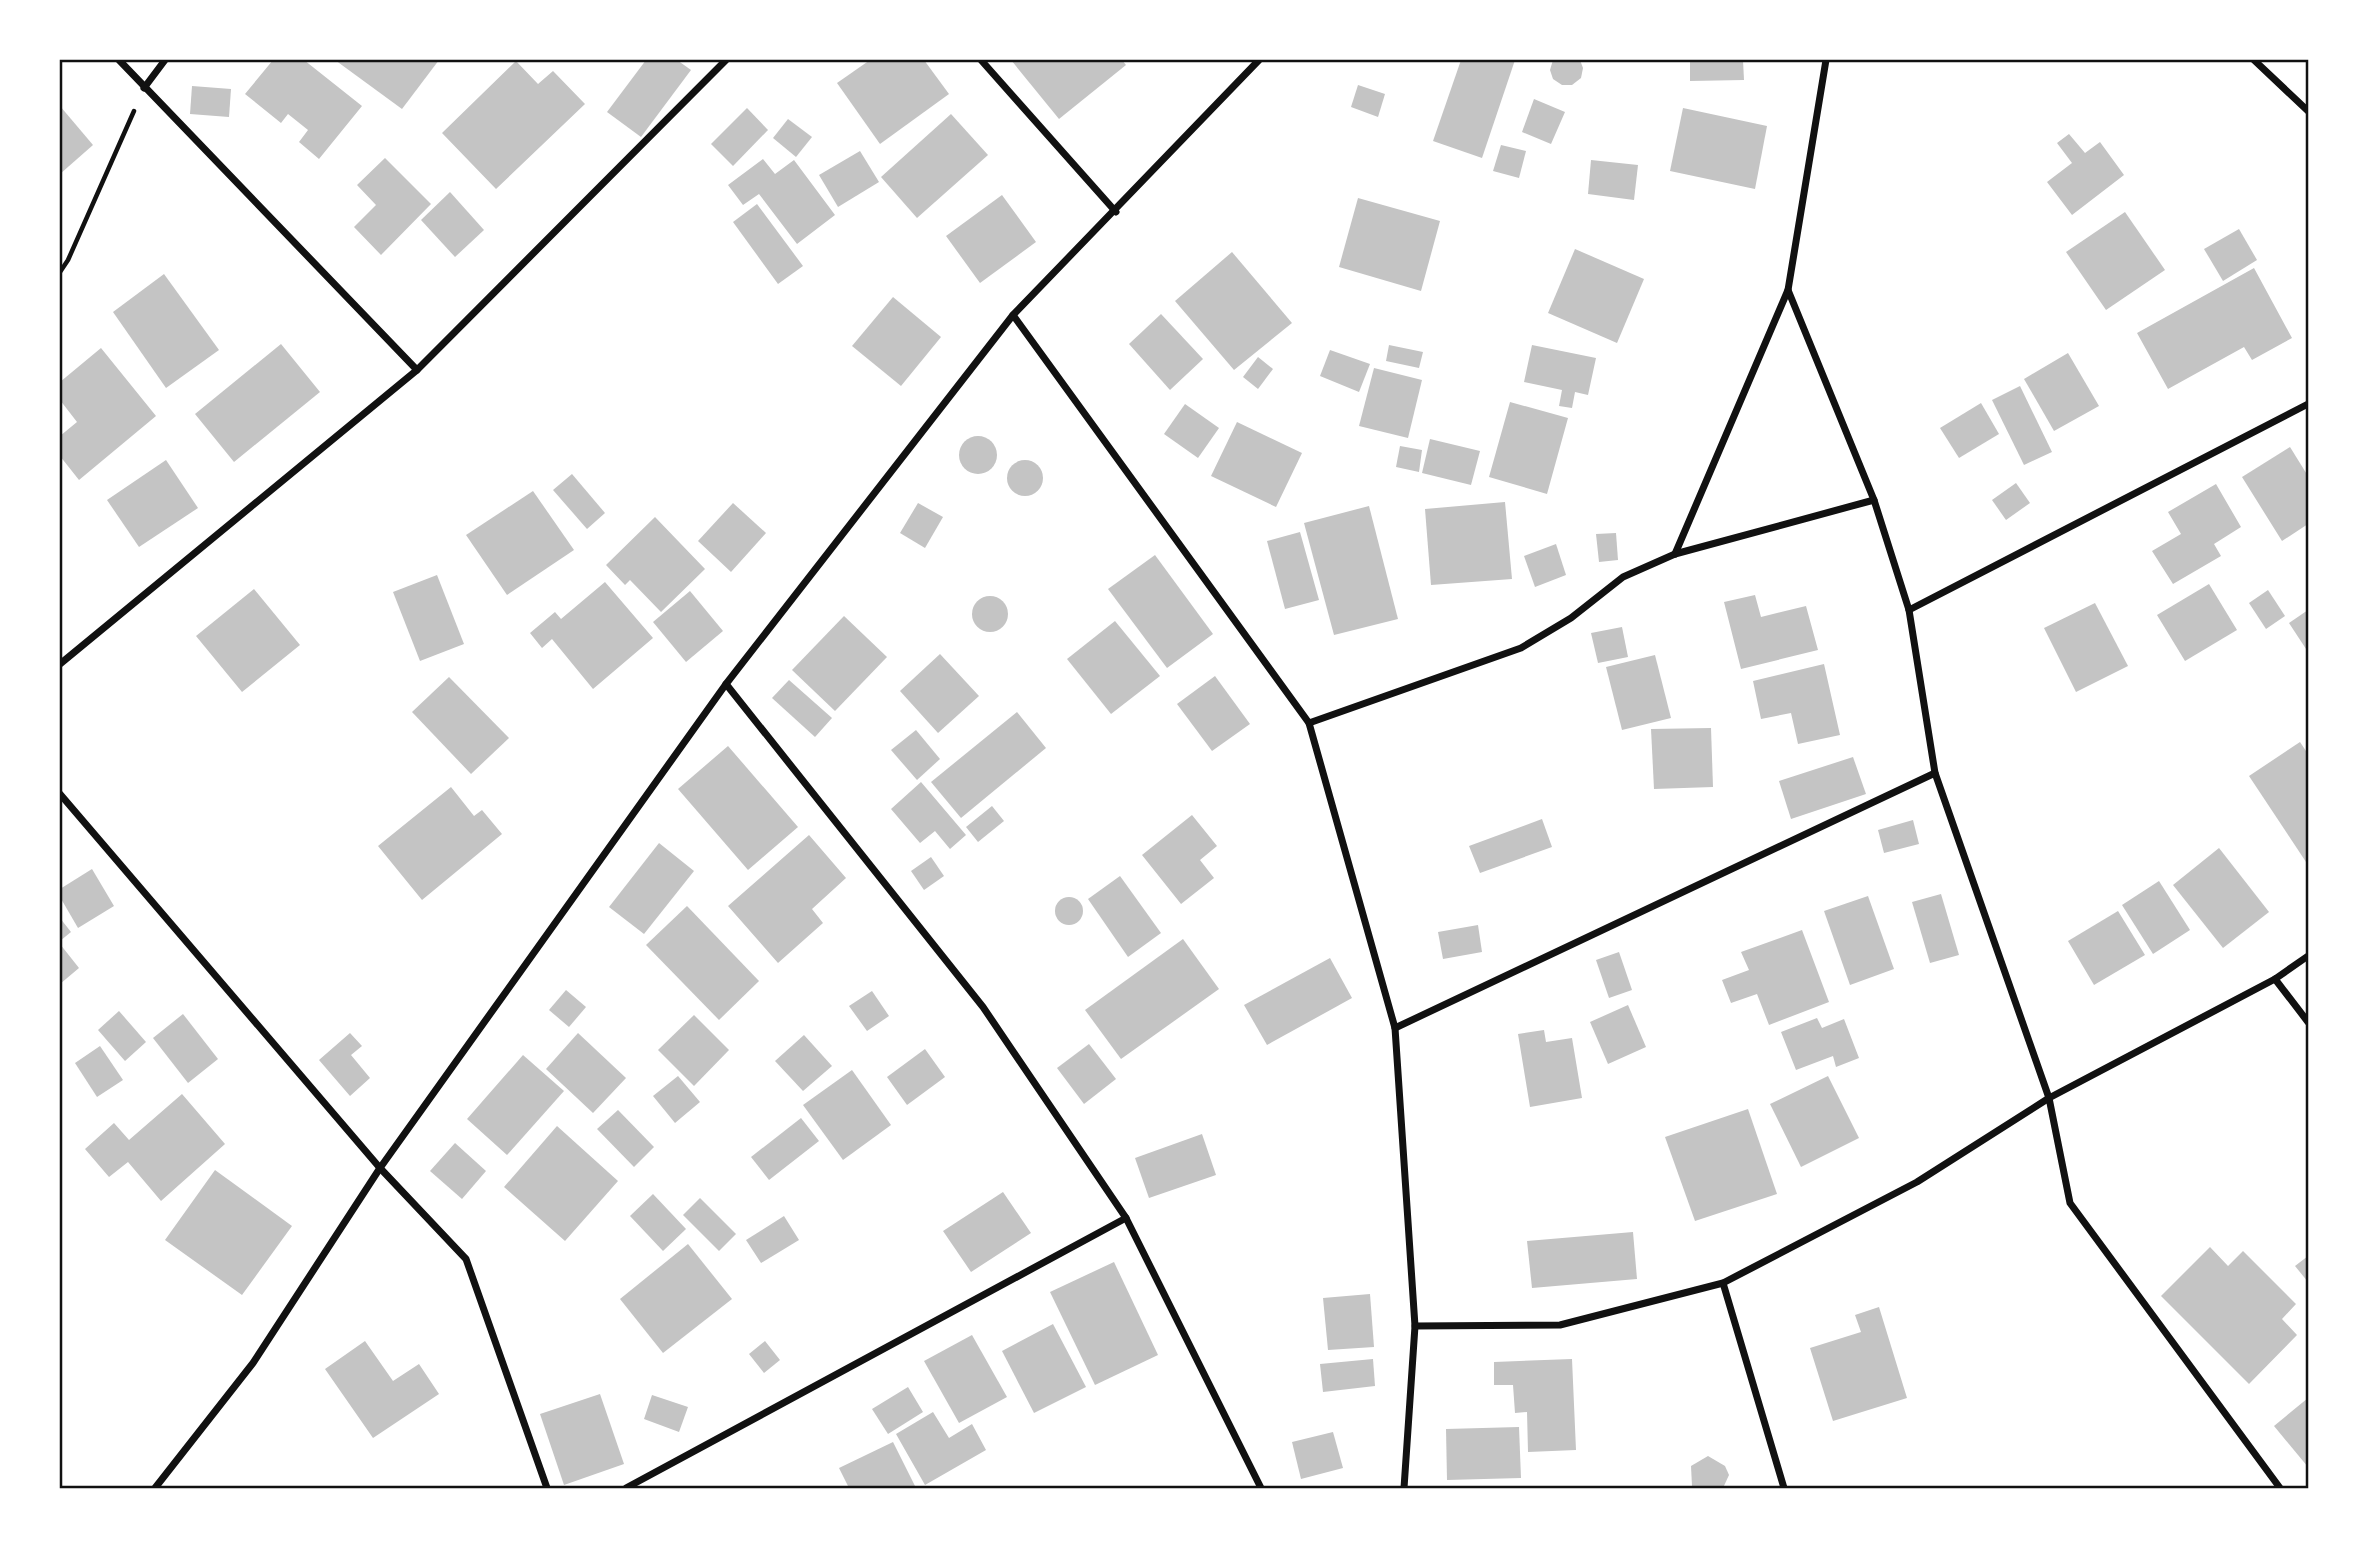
<svg xmlns="http://www.w3.org/2000/svg" width="2368" height="1548" font-family="'DejaVu Sans',sans-serif">
<style>
.building{fill:#c4c4c4}
.lines{fill:none;stroke-linecap:round;stroke-linejoin:round}
.path{stroke:#111;stroke-width:4.5}
.minor{stroke:#111;stroke-width:7}
.neatline{fill:none;stroke:#111;stroke-width:2.5}
</style>
<rect width="100%" height="100%" fill="#fff"/>
<g class="building">
<polygon points="273,60 304,60 362,106 319,159 299,142 308,130 288,114 281,123 245,94"/>
<polygon points="335,60 439,60 402,109"/>
<polygon points="646,60 677,60 691,70 641,137 607,112"/>
<polygon points="870,60 924,60 949,94 880,144 837,83"/>
<polygon points="1011,60 1122,60 1126,65 1059,119"/>
<polygon points="1461,60 1515,60 1482,158 1433,141"/>
<polygon points="1553,60 1580,60 1583,68 1581,78 1572,85 1562,85 1553,79 1550,70"/>
<polygon points="1690,60 1743,60 1744,80 1690,81"/>
<polygon points="516,61 538,84 553,71 585,104 496,189 442,133"/>
<polygon points="1358,85 1385,94 1378,117 1351,107"/>
<polygon points="192,86 231,89 229,117 190,114"/>
<polygon points="1534,99 1565,112 1551,144 1522,132"/>
<polygon points="60,106 93,145 60,174"/>
<polygon points="747,108 768,130 733,166 711,144"/>
<polygon points="1683,108 1767,126 1755,189 1670,171"/>
<polygon points="951,114 988,155 917,218 881,177"/>
<polygon points="788,119 812,137 796,157 773,138"/>
<polygon points="2069,134 2085,153 2100,142 2124,175 2072,215 2047,182 2072,163 2057,143"/>
<polygon points="1501,145 1526,151 1519,178 1493,171"/>
<polygon points="860,151 879,182 838,207 819,175"/>
<polygon points="385,158 431,204 381,255 354,227 376,205 357,185"/>
<polygon points="763,159 775,174 794,160 835,215 797,244 759,194 743,205 728,185"/>
<polygon points="1591,160 1638,165 1634,200 1588,194"/>
<polygon points="450,192 484,230 455,257 421,220"/>
<polygon points="1002,195 1036,242 980,283 946,236"/>
<polygon points="1358,198 1440,221 1421,291 1339,267"/>
<polygon points="757,204 803,266 778,284 733,222"/>
<polygon points="2125,212 2165,270 2106,310 2066,252"/>
<polygon points="2239,229 2257,260 2223,281 2204,249"/>
<polygon points="1575,249 1644,279 1617,343 1548,313"/>
<polygon points="1232,252 1292,323 1234,370 1175,301"/>
<polygon points="2254,268 2292,338 2252,360 2244,347 2168,389 2137,333"/>
<polygon points="164,274 219,350 166,388 113,312"/>
<polygon points="893,297 941,337 901,386 852,346"/>
<polygon points="1161,314 1203,359 1170,390 1129,344"/>
<polygon points="281,344 320,392 234,462 195,414"/>
<polygon points="1389,345 1423,352 1419,368 1386,361"/>
<polygon points="1532,345 1596,358 1588,395 1575,392 1572,408 1559,406 1562,390 1524,382"/>
<polygon points="101,348 156,416 79,480 60,456 60,436 77,422 60,400 60,382"/>
<polygon points="1330,350 1370,364 1359,392 1320,376"/>
<polygon points="2068,353 2099,406 2054,431 2024,379"/>
<polygon points="1258,357 1273,369 1258,389 1243,377"/>
<polygon points="1374,368 1422,380 1408,438 1359,426"/>
<polygon points="2020,386 2052,452 2024,465 1992,400"/>
<polygon points="1510,402 1568,418 1547,494 1489,477"/>
<polygon points="1981,403 1999,434 1959,458 1940,428"/>
<polygon points="1185,404 1219,428 1198,458 1164,434"/>
<polygon points="1237,422 1302,453 1276,507 1211,476"/>
<circle cx="978" cy="455" r="19"/>
<polygon points="1430,439 1480,451 1471,485 1422,473"/>
<polygon points="1400,446 1422,450 1419,472 1396,467"/>
<polygon points="2290,447 2308,476 2308,524 2282,541 2242,477"/>
<polygon points="166,460 198,508 139,547 107,500"/>
<circle cx="1025" cy="478" r="18"/>
<polygon points="572,474 605,513 587,529 553,490"/>
<polygon points="2016,483 2030,503 2006,520 1992,500"/>
<polygon points="2216,484 2241,527 2214,544 2221,556 2173,584 2152,551 2181,534 2168,512"/>
<polygon points="533,491 574,550 507,595 466,535"/>
<polygon points="1505,502 1512,579 1431,585 1425,509"/>
<polygon points="733,503 766,533 731,572 698,541"/>
<polygon points="918,503 943,517 925,548 900,533"/>
<polygon points="1369,506 1398,619 1334,635 1304,523"/>
<polygon points="655,517 705,569 661,612 630,580 625,585 606,565"/>
<polygon points="1300,532 1319,600 1285,609 1267,541"/>
<polygon points="1616,533 1618,560 1599,562 1596,534"/>
<polygon points="1556,544 1566,575 1535,587 1524,556"/>
<polygon points="1155,555 1213,634 1167,668 1108,589"/>
<polygon points="437,575 464,644 420,661 393,592"/>
<polygon points="605,582 653,638 593,689 552,639 542,648 530,633 555,612 561,619"/>
<polygon points="2209,584 2237,630 2185,661 2157,615"/>
<polygon points="254,589 300,645 242,692 196,636"/>
<polygon points="2268,590 2285,616 2266,629 2249,603"/>
<polygon points="690,591 723,631 686,662 653,622"/>
<polygon points="1755,595 1761,617 1806,606 1818,650 1741,669 1724,602"/>
<circle cx="990" cy="614" r="18"/>
<polygon points="2095,603 2128,666 2076,692 2044,628"/>
<polygon points="2308,610 2308,652 2289,623"/>
<polygon points="844,616 887,657 835,711 792,670"/>
<polygon points="1115,621 1160,676 1111,714 1067,659"/>
<polygon points="1622,627 1628,657 1598,663 1591,633"/>
<polygon points="940,654 979,696 938,733 900,691"/>
<polygon points="1655,655 1671,718 1622,730 1606,667"/>
<polygon points="1824,664 1840,735 1798,744 1791,713 1761,719 1753,681"/>
<polygon points="1215,676 1250,724 1212,751 1177,704"/>
<polygon points="449,677 509,738 471,774 412,712"/>
<polygon points="789,680 832,718 815,737 772,698"/>
<polygon points="1017,712 1046,748 961,818 931,782"/>
<polygon points="1711,728 1713,787 1654,789 1651,729"/>
<polygon points="916,730 940,759 917,780 891,750"/>
<polygon points="2300,742 2308,754 2308,865 2249,776"/>
<polygon points="728,746 798,827 748,870 678,789"/>
<polygon points="1853,757 1866,794 1791,819 1779,781"/>
<polygon points="921,782 966,835 950,849 935,831 920,843 891,809"/>
<polygon points="451,787 474,816 482,810 502,834 422,900 378,846"/>
<polygon points="992,806 1004,821 978,842 966,827"/>
<polygon points="1192,815 1217,846 1200,860 1214,878 1181,904 1142,855"/>
<polygon points="1542,819 1552,847 1480,873 1469,846"/>
<polygon points="1913,820 1919,844 1884,853 1878,830"/>
<polygon points="809,835 846,878 812,909 823,923 778,963 728,906"/>
<polygon points="659,843 694,871 644,934 609,907"/>
<polygon points="2219,848 2269,912 2223,948 2173,885"/>
<polygon points="931,857 944,876 924,890 911,871"/>
<polygon points="92,869 114,906 78,928 60,897 60,889"/>
<polygon points="1120,876 1161,933 1128,957 1088,899"/>
<polygon points="2159,881 2190,930 2153,954 2122,905"/>
<polygon points="1941,894 1959,955 1930,963 1912,902"/>
<polygon points="1868,896 1894,969 1850,985 1824,911"/>
<circle cx="1069" cy="911" r="14"/>
<polygon points="687,906 759,981 719,1020 646,945"/>
<polygon points="2118,911 2145,955 2094,985 2068,941"/>
<polygon points="60,918 71,932 60,941"/>
<polygon points="1478,925 1482,952 1443,959 1438,932"/>
<polygon points="1802,930 1829,1002 1769,1025 1757,994 1731,1003 1722,980 1749,970 1741,952"/>
<polygon points="1183,939 1219,989 1121,1059 1085,1010"/>
<polygon points="60,944 79,968 60,984"/>
<polygon points="1619,952 1632,990 1609,998 1596,960"/>
<polygon points="1330,958 1352,998 1267,1045 1244,1005"/>
<polygon points="566,990 586,1007 569,1027 549,1010"/>
<polygon points="872,991 889,1016 867,1031 849,1006"/>
<polygon points="1628,1005 1646,1047 1608,1064 1590,1022"/>
<polygon points="119,1011 146,1042 125,1061 98,1030"/>
<polygon points="183,1014 218,1059 188,1083 153,1038"/>
<polygon points="694,1015 729,1050 694,1086 658,1050"/>
<polygon points="1817,1018 1822,1028 1844,1019 1859,1058 1836,1067 1833,1056 1796,1070 1781,1032"/>
<polygon points="1544,1030 1546,1042 1572,1038 1582,1098 1530,1107 1518,1034"/>
<polygon points="350,1033 362,1046 351,1055 370,1078 350,1096 319,1060"/>
<polygon points="578,1033 626,1078 593,1113 546,1069"/>
<polygon points="804,1035 832,1066 803,1091 775,1061"/>
<polygon points="1089,1044 1116,1079 1084,1104 1057,1068"/>
<polygon points="100,1046 123,1080 97,1097 75,1063"/>
<polygon points="925,1049 945,1077 907,1105 887,1077"/>
<polygon points="523,1055 564,1091 507,1155 467,1119"/>
<polygon points="852,1070 891,1125 843,1160 803,1105"/>
<polygon points="678,1076 700,1102 675,1123 653,1096"/>
<polygon points="1828,1076 1859,1138 1801,1167 1770,1104"/>
<polygon points="182,1094 225,1144 161,1201 128,1162 109,1177 85,1149 114,1123 129,1140"/>
<polygon points="1748,1109 1777,1194 1695,1221 1665,1137"/>
<polygon points="618,1110 654,1147 634,1167 597,1129"/>
<polygon points="801,1118 819,1141 769,1180 751,1157"/>
<polygon points="557,1126 618,1181 565,1241 504,1187"/>
<polygon points="1202,1134 1216,1175 1149,1198 1135,1158"/>
<polygon points="455,1143 486,1171 462,1199 430,1171"/>
<polygon points="215,1170 292,1226 242,1295 165,1240"/>
<polygon points="1003,1192 1031,1233 971,1272 943,1231"/>
<polygon points="653,1194 686,1229 663,1251 630,1216"/>
<polygon points="700,1198 736,1234 719,1251 683,1215"/>
<polygon points="784,1216 799,1240 761,1263 746,1240"/>
<polygon points="1633,1232 1637,1279 1532,1288 1527,1241"/>
<polygon points="688,1244 732,1299 663,1353 620,1299"/>
<polygon points="2210,1247 2228,1266 2243,1251 2296,1304 2282,1319 2297,1335 2249,1384 2161,1296"/>
<polygon points="2308,1256 2308,1282 2295,1266"/>
<polygon points="1114,1262 1158,1355 1095,1385 1050,1292"/>
<polygon points="1370,1294 1374,1347 1328,1350 1323,1298"/>
<polygon points="1879,1307 1907,1398 1833,1421 1810,1348 1861,1332 1855,1315"/>
<polygon points="1053,1324 1086,1387 1034,1413 1002,1351"/>
<polygon points="972,1335 1007,1397 959,1423 924,1361"/>
<polygon points="365,1341 393,1381 419,1364 439,1394 373,1438 325,1369"/>
<polygon points="765,1341 780,1360 764,1373 749,1354"/>
<polygon points="1373,1359 1375,1386 1323,1392 1320,1364"/>
<polygon points="1572,1359 1576,1450 1528,1452 1527,1412 1515,1413 1513,1385 1494,1385 1494,1362"/>
<polygon points="908,1387 923,1412 888,1434 872,1409"/>
<polygon points="600,1394 624,1464 564,1485 540,1414"/>
<polygon points="652,1395 688,1407 679,1432 644,1419"/>
<polygon points="2308,1398 2308,1467 2274,1426"/>
<polygon points="933,1412 949,1438 972,1424 986,1450 925,1485 896,1434"/>
<polygon points="1519,1427 1521,1478 1447,1480 1446,1429"/>
<polygon points="1333,1432 1343,1468 1301,1479 1292,1442"/>
<polygon points="893,1442 916,1488 849,1488 839,1468"/>
<polygon points="1708,1456 1725,1466 1729,1475 1723,1488 1692,1486 1691,1466"/>
</g>
<g class="lines">
<polyline class="path" points="60,272 68,260 134,111"/>
<g class="minor">
<polyline points="119,60 417,370"/>
<polyline points="981,60 1116,212"/>
<polyline points="1826,60 1788,290 1874,500 1909,610 1935,773 2049,1098 2070,1203 2280,1488"/>
<polyline points="2254,60 2308,111"/>
<polyline points="144,88 165,60"/>
<polyline points="1013,315 1309,723 1395,1028 1415,1326 1404,1488"/>
<polyline points="1675,554 1788,290"/>
<polyline points="1909,610 2308,404"/>
<polyline points="60,664 417,370 726,60"/>
<polyline points="726,684 983,1007 1126,1218 1261,1488"/>
<polyline points="1309,723 1521,648 1571,618 1623,577 1675,554 1874,500"/>
<polyline points="60,794 380,1168 466,1259 547,1488"/>
<polyline points="2275,979 2308,1022"/>
<polyline points="1395,1028 1935,773"/>
<polyline points="1723,1283 1784,1488"/>
<polyline points="1415,1326 1560,1325 1723,1283 1917,1182 2049,1098 2275,979 2308,956"/>
<polyline points="155,1488 253,1363 380,1168 726,684 1013,315 1259,60"/>
<polyline points="626,1488 1126,1218"/>
</g>
</g>
<rect width="2368" height="1548" fill="none" stroke="#ffffff" stroke-width="122"/>
<rect x="61" y="61" width="2246" height="1426" class="neatline"/>
</svg>
